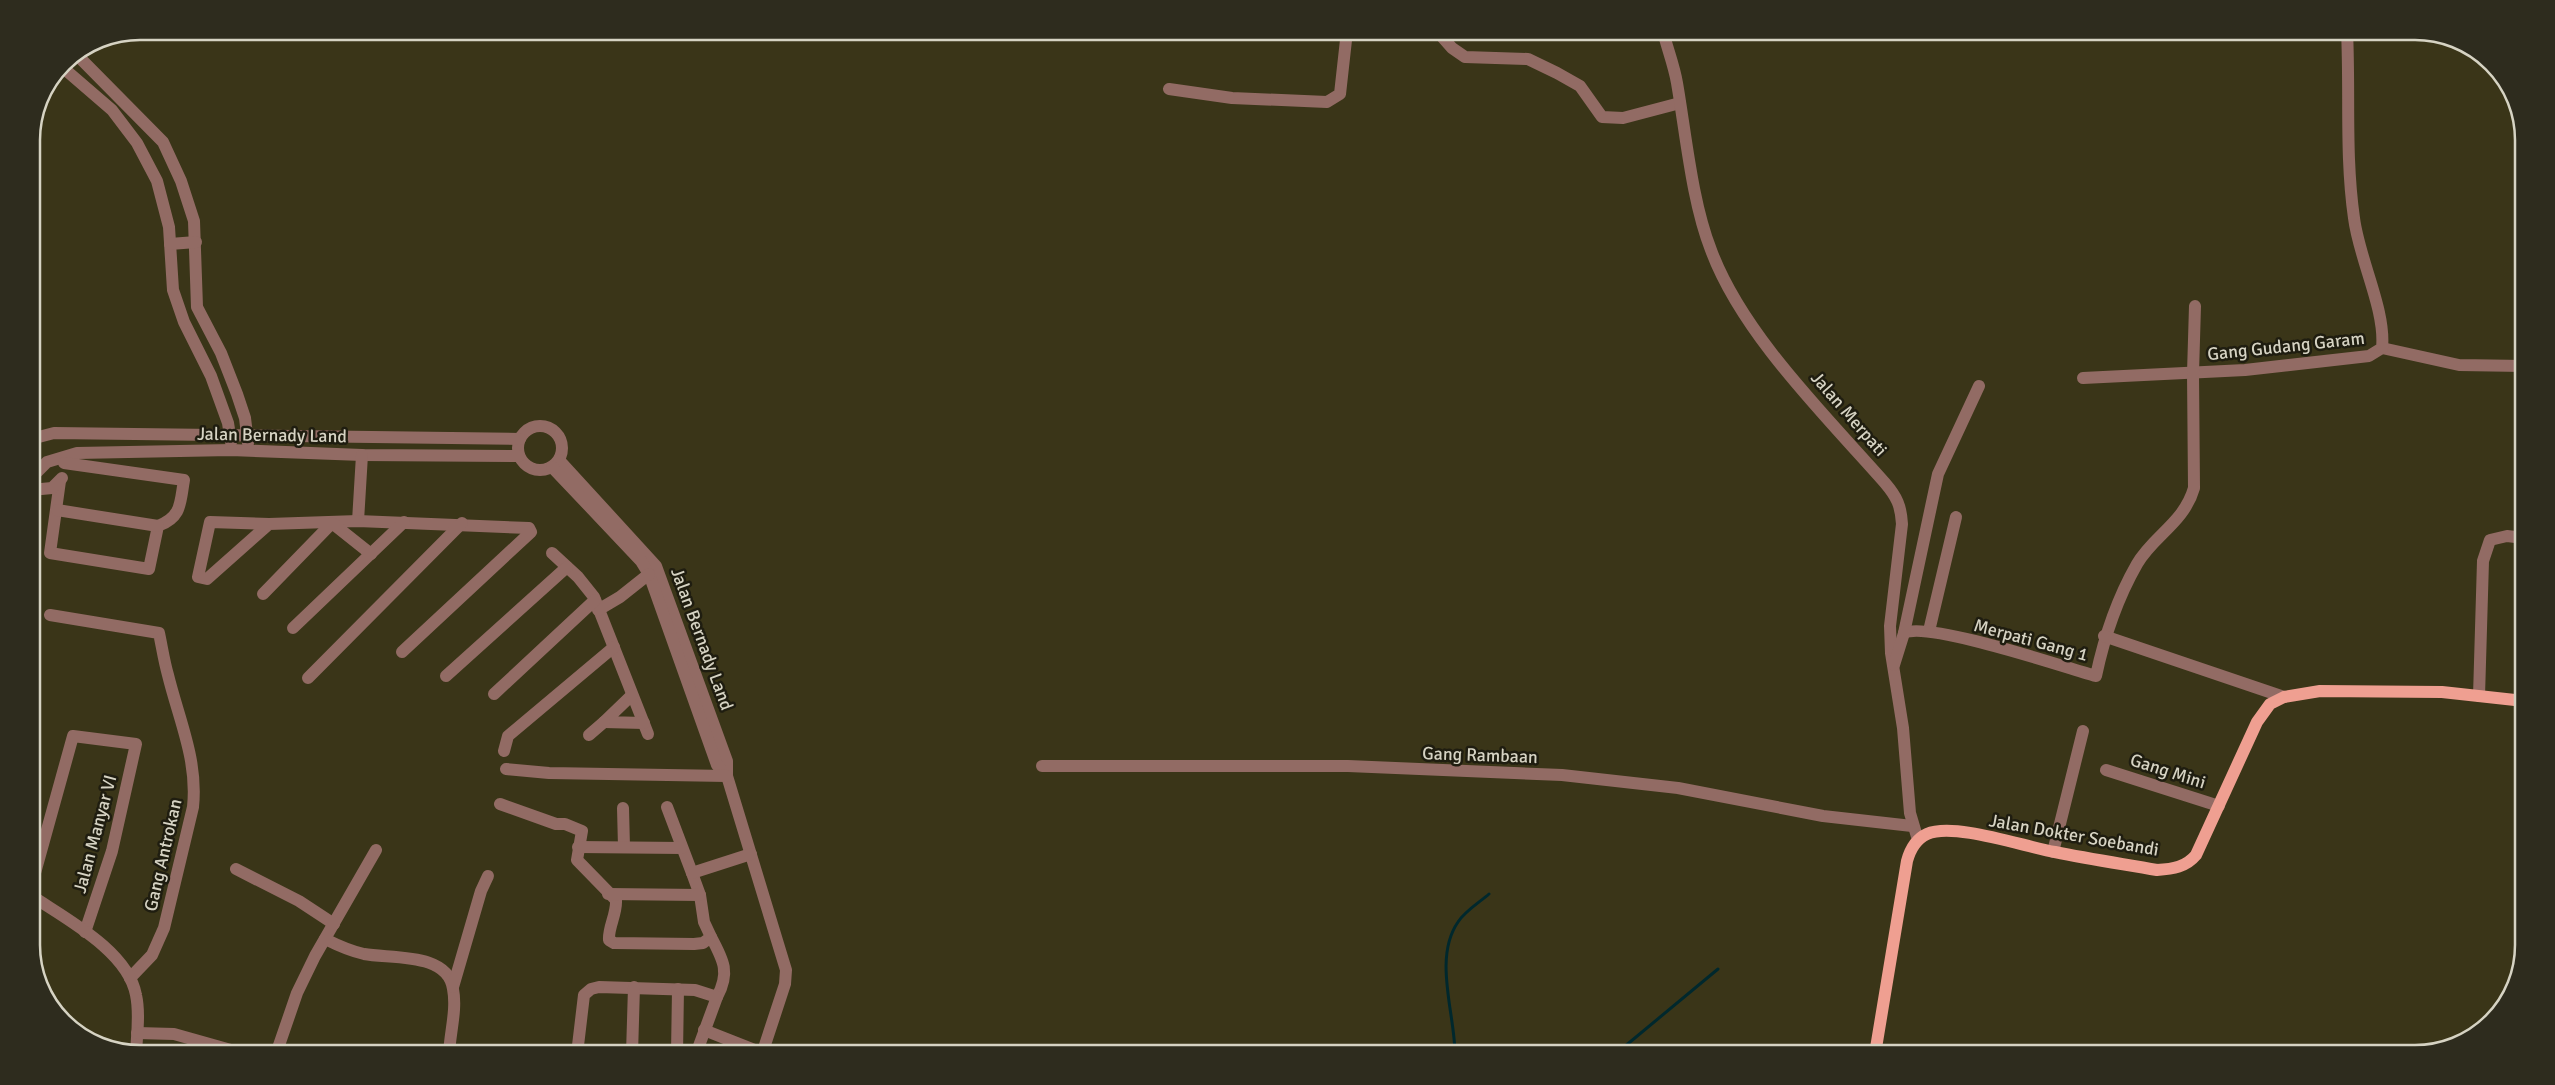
<svg xmlns="http://www.w3.org/2000/svg" width="2555" height="1085" font-family="Signika,sans-serif">
<style>
.lines{fill:none;stroke-linecap:round;stroke-linejoin:round}
.stream{stroke:#00282d;stroke-width:3}
.minor{stroke:#926b64;stroke-width:12}
.major{stroke:#ef9f91;stroke-width:12}
.labels{text-anchor:middle;dominant-baseline:central;stroke-width:5;stroke-linejoin:round;paint-order:stroke}
.street-label{font-size:18px;fill:#d6d3c3;stroke:#1f1d10}
.rim{fill:none;stroke:#d6d3c3;stroke-width:2.5}
</style>
<rect width="100%" height="100%" fill="#3a3518"/>
<g class="lines">
<g class="stream">
<path d="M1455,1054c0,-40 -22,-96 3,-132 7,-11 22,-20 31,-28"/>
<polyline points="1619,1054 1624,1047 1718,969"/>
</g>
<g class="minor">
<polyline points="1437,31 1452,48 1465,57 1528,59 1557,73 1580,86 1602,117 1623,118 1680,103"/>
<path d="M1663,31c4,17 11,34 14,52 9,52 15,119 34,167 31,84 115,166 174,233 12,14 16,23 17,41l-12,102 1,27 12,75 7,85 8,27"/>
<polyline points="76,54 163,142 181,181 194,221 197,307 221,353 237,394 245,418 248,443"/>
<polyline points="61,66 112,110 137,143 157,181 169,227 173,290 184,322 211,376 228,423 231,442"/>
<polyline points="1169,89 1232,98 1327,102 1340,94 1347,31"/>
<polyline points="170,244 196,242"/>
<polyline points="2382,348 2459,365 2524,366"/>
<path d="M2083,378l162,-8 124,-14 13,-8c4,-38 -23,-89 -28,-130 -9,-63 -4,-124 -7,-187"/>
<circle cx="540" cy="448" r="22"/>
<polyline points="31,439 54,433 520,439"/>
<polyline points="559,460 656,566 727,761 727,776 786,970 785,984 762,1054"/>
<polyline points="552,467 641,561 649,574 717,765 727,776"/>
<polyline points="31,478 47,462 77,453 231,450 362,455 519,456"/>
<path d="M60,481l-10,72 99,16 9,-43c24,-9 22,-23 26,-46l-120,-17"/>
<polyline points="31,490 52,488 62,478"/>
<polyline points="57,510 158,526"/>
<polyline points="358,521 362,455"/>
<polyline points="269,524 207,579 198,577 210,522 269,524 358,521 529,528 531,532 402,652"/>
<polyline points="552,553 578,577 594,597 648,734"/>
<polyline points="263,594 332,523 371,554"/>
<polyline points="598,610 620,597 649,574"/>
<path d="M50,615l109,18c3,14 5,28 9,42 11,45 30,85 25,132l-29,121 -12,27 -22,23"/>
<polyline points="293,628 404,522"/>
<polyline points="1929,631 1956,517"/>
<path d="M1904,633c24,-12 160,34 192,43 8,-38 21,-77 41,-112 16,-28 47,-41 57,-76l-1,-115 2,-67"/>
<polyline points="2104,636 2284,697"/>
<polyline points="1894,665 1904,633 1938,474 1979,386"/>
<polyline points="446,676 567,567"/>
<polyline points="308,678 462,523"/>
<polyline points="494,694 595,600"/>
<polyline points="632,695 604,722 644,723"/>
<polyline points="2479,696 2483,561 2490,540 2507,536 2524,538"/>
<polyline points="589,735 604,722"/>
<polyline points="504,751 508,736 614,647"/>
<polyline points="1042,766 1348,766 1562,775 1678,788 1823,816 1912,826"/>
<polyline points="506,769 549,773 727,776"/>
<polyline points="2106,770 2219,806"/>
<path d="M500,804l56,20h9l17,7 -5,29 39,40c1,14 -8,27 -7,40l5,3 80,1 9,-1 8,-6 -7,-15 -4,-27 -8,-22"/>
<polyline points="667,807 692,873 751,854"/>
<polyline points="623,808 624,847"/>
<polyline points="578,847 682,848"/>
<polyline points="2053,852 2083,731"/>
<polyline points="236,869 299,901 334,924"/>
<polyline points="32,884 73,736 136,744 112,851 85,932"/>
<polyline points="608,894 700,895"/>
<path d="M32,896c34,23 96,55 104,99 4,18 1,39 0,58"/>
<path d="M711,937c13,24 19,36 6,60"/>
<path d="M325,939c12,6 25,12 39,15 27,5 84,-2 89,35 4,21 -3,43 -4,65"/>
<polyline points="453,987 481,891 488,876"/>
<polyline points="704,1030 762,1053"/>
<polyline points="137,1033 174,1034 245,1054"/>
<polyline points="276,1054 297,993 315,956 376,850"/>
<polyline points="577,1054 584,995 591,989 599,987 695,990 717,997 696,1054"/>
<polyline points="632,1054 634,987"/>
<polyline points="677,1054 678,989"/>
</g>
<path class="major" d="M1875,1054l32,-193c3,-11 9,-22 20,-27 27,-12 98,13 128,18 34,7 68,12 102,18 16,-1 29,-3 39,-15l61,-133 13,-18 14,-7 36,-6 122,1 82,9"/>
</g>
<g class="labels">
<g class="street-label">
<text transform="translate(2286 346) rotate(-6)">Gang Gudang Garam</text>
<text transform="translate(1849 414) rotate(49)">Jalan Merpati</text>
<text transform="translate(272 435) rotate(1)">Jalan Bernady Land</text>
<text transform="translate(702 639) rotate(70)">Jalan Bernady Land</text>
<text transform="translate(2031 640) rotate(15)">Merpati Gang 1</text>
<text transform="translate(1480 755) rotate(2)">Gang Rambaan</text>
<text transform="translate(2168 771) rotate(18)">Gang Mini</text>
<text transform="translate(95 834) rotate(-75)">Jalan Manyar VI</text>
<text transform="translate(2074 835) rotate(10)">Jalan Dokter Soebandi</text>
<text transform="translate(163 855) rotate(-77)">Gang Antrokan</text>
</g>
</g>
<path d="M0 0H2555V1085H0ZM140 40H2415A100 100 0 0 1 2515 140V945A100 100 0 0 1 2415 1045H140A100 100 0 0 1 40 945V140A100 100 0 0 1 140 40Z" fill="#2e2c1e" fill-rule="evenodd"/>
<path class="rim" d="M140 40H2415A100 100 0 0 1 2515 140V945A100 100 0 0 1 2415 1045H140A100 100 0 0 1 40 945V140A100 100 0 0 1 140 40Z"/>
</svg>
